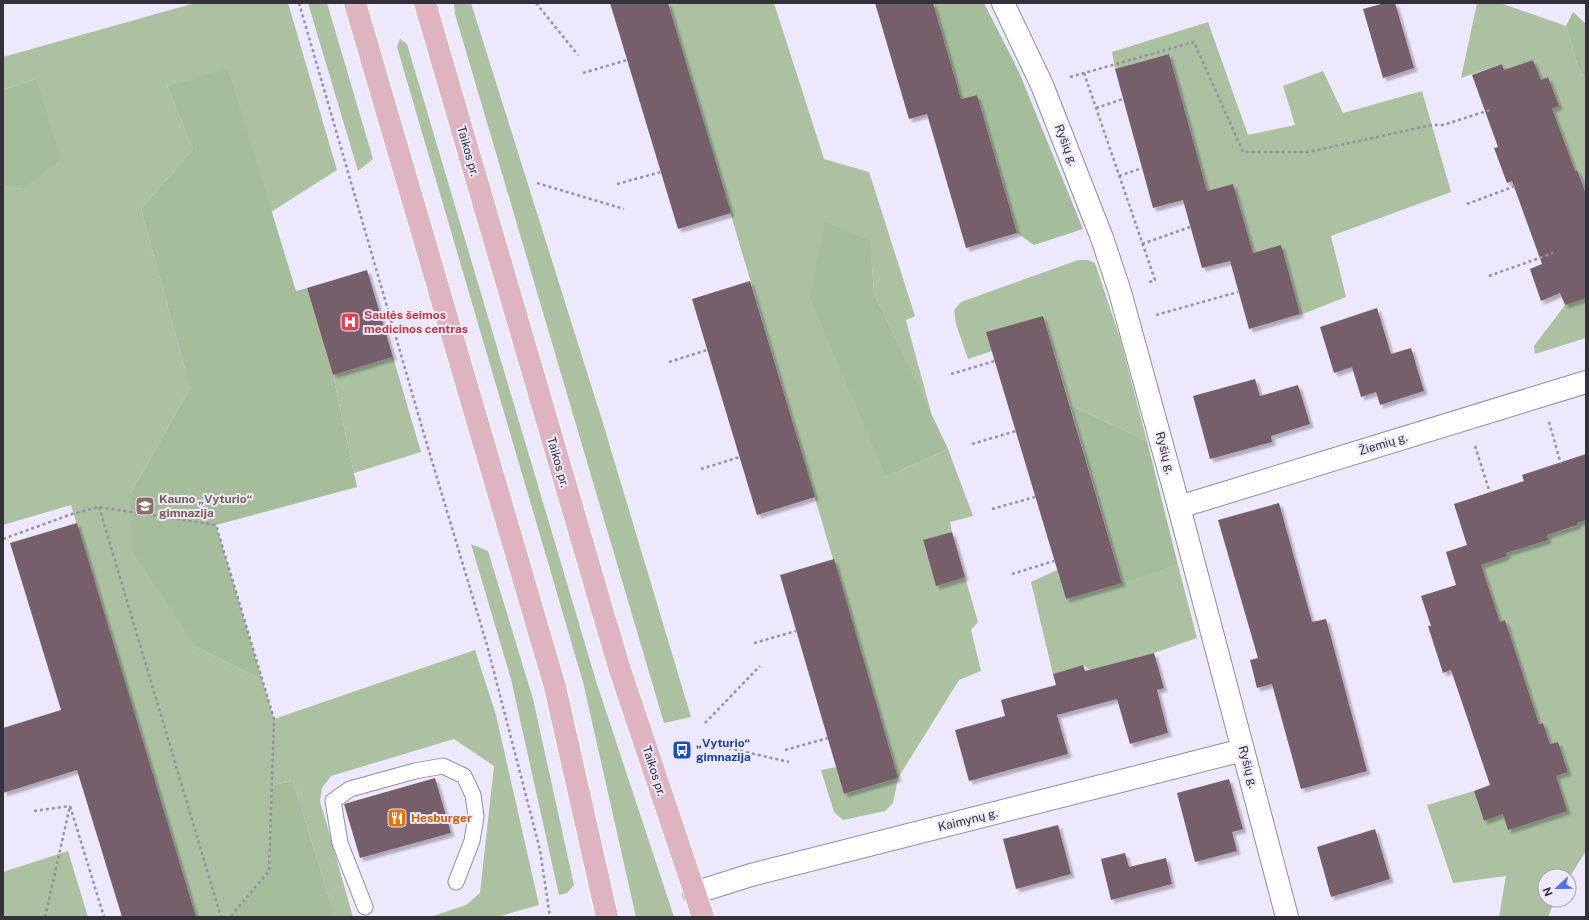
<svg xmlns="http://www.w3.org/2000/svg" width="1589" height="920" font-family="'Public Sans',sans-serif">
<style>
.green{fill:#acc1a2}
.forest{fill:#a6bd9c}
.building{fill:#765f6a;filter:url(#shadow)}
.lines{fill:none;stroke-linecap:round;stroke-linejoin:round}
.service-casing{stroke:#928ba2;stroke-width:17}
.minor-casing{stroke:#928ba2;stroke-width:24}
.primary-casing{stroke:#fff;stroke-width:24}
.path{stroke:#9591a0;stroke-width:2.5;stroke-dasharray:3 3;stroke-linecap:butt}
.service{stroke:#fff;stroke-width:15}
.minor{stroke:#fff;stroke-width:22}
.primary{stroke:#deb4c0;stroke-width:22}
.labels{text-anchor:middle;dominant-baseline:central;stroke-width:4;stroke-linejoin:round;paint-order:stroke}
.street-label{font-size:12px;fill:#34313b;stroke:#ede8fc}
.health-label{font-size:12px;font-weight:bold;fill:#be3a42;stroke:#ede8fc;text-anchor:start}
.education-label{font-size:12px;font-weight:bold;fill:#785e54;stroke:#ede8fc;text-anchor:start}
.transit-label{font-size:12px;font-weight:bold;fill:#164399;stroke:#ede8fc;text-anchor:start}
.food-label{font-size:12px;font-weight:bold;fill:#c56008;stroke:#ede8fc;text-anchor:start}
</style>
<defs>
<filter id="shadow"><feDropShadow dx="3.5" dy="3.5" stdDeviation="1" flood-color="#0004"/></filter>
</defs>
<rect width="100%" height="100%" fill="#ede8fc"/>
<g class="green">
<polygon points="195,3 288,3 337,170 271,212 228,69 167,86 193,149 141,209 190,388 130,494 196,647 262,680 274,719 475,650 496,715 539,905 497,917 430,917 466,905 480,893 494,766 454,739 331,776 322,788 320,801 353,917 335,917 293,781 272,785 269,871 230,917 196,917 71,505 3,525 3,186 23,189 36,79 3,90 3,57"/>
<polygon points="308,3 327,3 373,159 358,171"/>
<polygon points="454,3 471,3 602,420 691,717 664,723 455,14"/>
<polygon points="668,3 774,3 824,159 869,172 915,316 906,320 932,416 874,293 870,241 886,477 948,449 973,516 950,522 952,532 923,541 936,585 965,577 978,622 971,630 981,671 959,680 898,778 893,803 885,811 843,820 834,812 821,770 836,767 845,794 898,778"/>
<polygon points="1477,3 1500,3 1566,26 1579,70 1586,79 1586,194 1577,170 1570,173 1552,109 1559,106 1548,77 1541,80 1533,60 1504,70 1502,64 1461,78"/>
<polygon points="1208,22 1248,135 1295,125 1283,86 1323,71 1343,113 1422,91 1451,192 1331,236 1346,297 1300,315 1281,246 1253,253 1233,184 1207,191 1169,54 1115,69 1112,52"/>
<polygon points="400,39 407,44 596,681 674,917 636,917 583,682 397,47"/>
<polygon points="1078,260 1088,260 1095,263 1120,338 1147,441 1070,405 1043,316 987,332 992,351 968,359 956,324 954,310 961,302"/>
<polygon points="1586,297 1586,338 1535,354 1534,346 1565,305"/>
<polygon points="393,357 421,452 354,473 333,375"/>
<polygon points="1586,520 1586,851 1569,878 1569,876 1545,876 1545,900 1555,900 1548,917 1499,917 1506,876 1453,883 1427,805 1474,791 1484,821 1503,814 1556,776 1568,772 1558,742 1550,744 1543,723 1539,724 1505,620 1500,622 1485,577 1478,579 1474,567 1507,556 1506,553 1548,540 1547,535 1577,526 1577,523"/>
<polygon points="471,544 488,551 533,699 574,885 567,893 559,895 511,679"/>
<polygon points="1178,565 1197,638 1154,653 1090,670 1083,665 1053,674 1031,582 1057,570 1066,599"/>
<polygon points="68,851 88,917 3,917 3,872"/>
</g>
<g class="forest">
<polygon points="933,3 984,3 1019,72 1083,229 1034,245 1017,233 977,95 961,99"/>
<polygon points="1573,12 1586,24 1586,79 1579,70 1566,26"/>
<polygon points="228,68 296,291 307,288 333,375 357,487 216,525 262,680 196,647 133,551 130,494 190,388 141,209 193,149 167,86"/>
<polygon points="36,79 61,159 23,189 3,186 3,90"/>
<polygon points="825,222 870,241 874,293 948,449 886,477 810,298"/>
<polygon points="1070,405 1147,441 1178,565 1122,583"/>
<polygon points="293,781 335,917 230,917 269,871 272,785"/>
</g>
<g class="building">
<polygon points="610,3 668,3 731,213 678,229"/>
<polygon points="875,3 933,3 961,99 977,95 1017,233 966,248 927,114 909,119"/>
<polygon points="1385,3 1395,3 1414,68 1383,78 1363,9"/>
<polygon points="1169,54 1207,191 1233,184 1253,253 1281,245 1300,314 1249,329 1230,261 1202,268 1183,200 1153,208 1115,69"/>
<polygon points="1533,60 1541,80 1548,77 1559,106 1552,109 1575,171 1577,170 1586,194 1586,298 1565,305 1560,293 1541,301 1530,269 1542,264 1512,181 1507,183 1494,148 1498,147 1472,75 1502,64 1504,70"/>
<polygon points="367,270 393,357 333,375 307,288"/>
<polygon points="750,281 815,497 757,515 692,299"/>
<polygon points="1377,308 1391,354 1411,348 1424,391 1380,405 1376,392 1361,397 1352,367 1334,373 1320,327"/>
<polygon points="1043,316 1122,583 1066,599 986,332"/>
<polygon points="1255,379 1260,396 1298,385 1310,424 1271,436 1272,442 1210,459 1193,396"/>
<polygon points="1586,454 1586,520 1577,523 1578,525 1547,535 1548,540 1506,553 1507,556 1481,565 1500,622 1505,620 1539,724 1543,723 1550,744 1558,742 1568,772 1556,776 1567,811 1508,830 1503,814 1484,821 1474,791 1490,785 1451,670 1443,673 1428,626 1431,626 1421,596 1456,585 1446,552 1467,545 1454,504 1524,481 1522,475"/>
<polygon points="1279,503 1312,622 1326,619 1367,771 1301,789 1272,684 1257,688 1250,660 1258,658 1218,520"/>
<polygon points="77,523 196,917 122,917 77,770 3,793 3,728 61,710 10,543"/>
<polygon points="952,532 965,577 936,586 923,540"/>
<polygon points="834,559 898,778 844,794 780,575"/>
<polygon points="1154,653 1164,688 1157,690 1168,733 1130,744 1117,699 1057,715 1068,754 969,781 955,730 1005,716 1001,700 1056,685 1053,674 1083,665 1085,671"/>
<polygon points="435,778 451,833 360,858 344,804"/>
<polygon points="1229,779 1243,829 1232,832 1237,851 1195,862 1177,793"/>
<polygon points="1058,825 1071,874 1016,889 1003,839"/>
<polygon points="1375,829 1390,879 1331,897 1317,847"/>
<polygon points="1125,853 1129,867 1166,858 1172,884 1111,900 1101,859"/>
</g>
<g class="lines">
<g class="service-casing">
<polyline id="service" points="365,907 340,843 333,801 350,789 415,771 443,766 464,776 473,795 476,816 472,841 456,882"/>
</g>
<g class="minor-casing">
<g id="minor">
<polyline points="1003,3 1042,85 1102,238 1120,292 1179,507 1287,917"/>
<polyline points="1179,507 1586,382"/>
<polyline points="694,893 751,875 1243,750"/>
</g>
</g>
<g class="primary-casing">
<g id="primary">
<polyline points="355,3 555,687 607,917"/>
<polyline points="425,3 601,606 620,670 703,917"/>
</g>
</g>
<g class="path">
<polyline points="299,3 426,441 487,645 540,850 550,917"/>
<polyline points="536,3 578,55"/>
<polyline points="583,73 627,60"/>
<polyline points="1084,73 1155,280 1147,283"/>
<polyline points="1070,77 1194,42 1243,152 1308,152 1432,125 1443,125 1490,110"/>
<polyline points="1096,108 1123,99"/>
<polyline points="1119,176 1142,168"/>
<polyline points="537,183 624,209"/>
<polyline points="617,184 661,172"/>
<polyline points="1467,204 1518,185"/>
<polyline points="1142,244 1190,227"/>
<polyline points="1489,276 1553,253"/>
<polyline points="1156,315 1238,292"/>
<polyline points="669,362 707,350"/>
<polyline points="951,374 995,361"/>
<polyline points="1549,422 1561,464"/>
<polyline points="972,444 1016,431"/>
<polyline points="1475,446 1490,493"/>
<polyline points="701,469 740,457"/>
<polyline points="99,507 221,917"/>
<polyline points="992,509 1035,497"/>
<polyline points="3,539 72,514 99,507 216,525 274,719 269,871 230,917"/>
<polyline points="1012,574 1054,561"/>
<polyline points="754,643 796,631"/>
<polyline points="705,723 760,666"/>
<polyline points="711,744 789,762"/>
<polyline points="785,750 828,738"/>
<polyline points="34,811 70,806"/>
<polyline points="45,917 70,806 104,917"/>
</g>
<use href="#service" class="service"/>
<use href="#minor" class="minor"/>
<use href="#primary" class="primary"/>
</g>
<defs>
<g id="hospital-square" transform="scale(1)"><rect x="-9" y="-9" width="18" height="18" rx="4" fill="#e0444e" stroke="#ede8fc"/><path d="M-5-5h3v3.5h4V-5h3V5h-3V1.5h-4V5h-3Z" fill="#fff"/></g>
<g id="school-square" transform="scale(1)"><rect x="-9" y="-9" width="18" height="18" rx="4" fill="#8d6e63" stroke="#ede8fc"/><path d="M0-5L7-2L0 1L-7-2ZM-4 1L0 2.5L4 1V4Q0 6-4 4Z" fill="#fff"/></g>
<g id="bus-square" transform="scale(1)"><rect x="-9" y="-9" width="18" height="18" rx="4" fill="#1a4fb4" stroke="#ede8fc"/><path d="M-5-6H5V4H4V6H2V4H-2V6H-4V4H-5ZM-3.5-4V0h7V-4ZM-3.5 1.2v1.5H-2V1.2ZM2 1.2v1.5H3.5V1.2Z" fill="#fff"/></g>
<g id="restaurant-square" transform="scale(1)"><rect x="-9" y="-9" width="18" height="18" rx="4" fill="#e8710a" stroke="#ede8fc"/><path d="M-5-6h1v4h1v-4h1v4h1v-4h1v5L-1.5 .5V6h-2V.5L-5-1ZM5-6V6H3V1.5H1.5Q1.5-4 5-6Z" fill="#fff"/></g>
</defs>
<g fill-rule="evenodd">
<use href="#hospital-square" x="350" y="322"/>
<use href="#school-square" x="145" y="506"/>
<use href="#bus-square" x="682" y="750"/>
<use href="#restaurant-square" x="397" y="818"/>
</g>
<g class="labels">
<g class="street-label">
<text transform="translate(1066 145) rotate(69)">Ryšių g.</text>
<text transform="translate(468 151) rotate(74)">Taikos pr.</text>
<text transform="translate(1383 444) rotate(-17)">Žiemių g.</text>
<text transform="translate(1165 453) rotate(75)">Ryšių g.</text>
<text transform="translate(558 462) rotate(74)">Taikos pr.</text>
<text transform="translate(1248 767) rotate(75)">Ryšių g.</text>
<text transform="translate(654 771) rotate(72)">Taikos pr.</text>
<text transform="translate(968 820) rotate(-14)">Kaimynų g.</text>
</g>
<g class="health-label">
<text x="364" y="315">Saulės šeimos<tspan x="364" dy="14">medicinos centras</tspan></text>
</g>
<g class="education-label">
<text x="159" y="499">Kauno „Vyturio“<tspan x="159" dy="14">gimnazija</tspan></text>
</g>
<g class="transit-label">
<text x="696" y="743">„Vyturio“<tspan x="696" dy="14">gimnazija</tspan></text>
</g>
<g class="food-label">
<text x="411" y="818">Hesburger</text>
</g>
</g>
<rect width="1589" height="920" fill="none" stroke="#34313b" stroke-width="8"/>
<g transform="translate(1557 888) rotate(248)"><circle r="19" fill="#ede8fc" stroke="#a39faf"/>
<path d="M0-3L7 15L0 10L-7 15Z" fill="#566de3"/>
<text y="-6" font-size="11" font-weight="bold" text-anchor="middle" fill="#34313b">N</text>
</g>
</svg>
